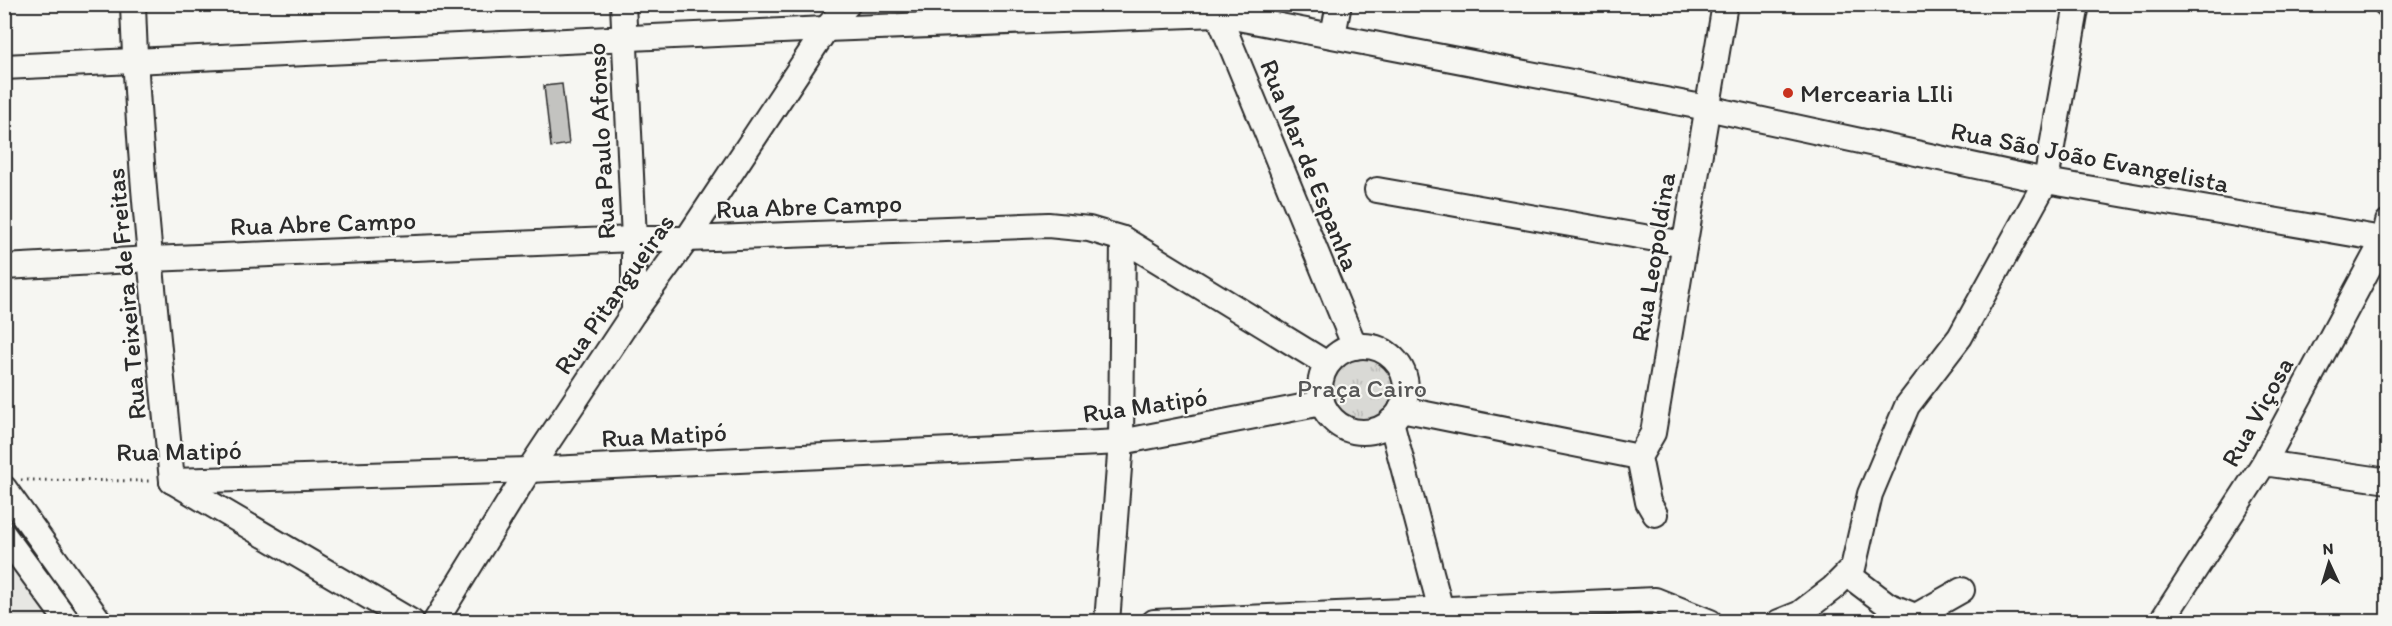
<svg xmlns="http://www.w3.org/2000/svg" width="2392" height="626" font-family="Itim,sans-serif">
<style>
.built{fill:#e7e7e3}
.park{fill:url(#park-tufts);stroke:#828280;stroke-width:1.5}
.building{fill:#c3c3c0;stroke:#2b2b2b;stroke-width:1.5}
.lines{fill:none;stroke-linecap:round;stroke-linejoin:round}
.minor-casing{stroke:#2b2b2b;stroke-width:28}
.path{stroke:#2b2b2b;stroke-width:3;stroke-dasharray:1.5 4.5;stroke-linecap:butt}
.minor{stroke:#f6f6f2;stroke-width:24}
.poi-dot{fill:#c8321e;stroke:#f6f6f2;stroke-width:2}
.labels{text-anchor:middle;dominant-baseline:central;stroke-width:4.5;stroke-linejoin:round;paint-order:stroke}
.poi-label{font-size:26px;fill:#2b2b2b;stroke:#f6f6f2;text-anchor:start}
.street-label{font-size:26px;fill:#2b2b2b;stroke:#f6f6f2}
.park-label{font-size:26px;fill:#565656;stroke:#f6f6f2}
</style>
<defs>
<pattern id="park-tufts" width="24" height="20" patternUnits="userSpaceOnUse" patternTransform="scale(1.5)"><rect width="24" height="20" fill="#d9d9d5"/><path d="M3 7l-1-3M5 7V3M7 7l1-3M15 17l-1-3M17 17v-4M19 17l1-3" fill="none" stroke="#babab7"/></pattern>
</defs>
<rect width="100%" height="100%" fill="#f6f6f2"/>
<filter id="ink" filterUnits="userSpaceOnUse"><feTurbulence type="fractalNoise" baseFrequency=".0167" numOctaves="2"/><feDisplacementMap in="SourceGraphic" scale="12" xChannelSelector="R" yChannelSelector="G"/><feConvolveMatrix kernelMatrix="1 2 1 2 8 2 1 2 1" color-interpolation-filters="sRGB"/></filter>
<g filter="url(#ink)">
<polygon class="built" points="5,553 52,621 5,621"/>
<circle class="park" cx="1363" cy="389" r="39"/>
<polygon class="building" points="562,84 569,144 551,147 544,86"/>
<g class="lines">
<g class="minor-casing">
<g id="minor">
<path d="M133,4c5,160 24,319 39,477"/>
<polyline points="623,4 634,239 634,312"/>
<polyline points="1214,4 1355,347"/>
<polyline points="2386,4 2388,5"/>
<polyline points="1333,35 1339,4"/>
<polyline points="4,67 826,29 1217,14 1707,108 2046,181 2388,240"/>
<polyline points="1377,190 1684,244"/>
<polyline points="4,267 151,259 634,239 687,239 1048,225 1089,229 1123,239 1327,364"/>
<circle cx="1363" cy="389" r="43"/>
<polyline points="1401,409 1639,457"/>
<polyline points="1391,421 1441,610"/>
<polyline points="2264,463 2388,481"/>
<polyline points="172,481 529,470 1121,442 1322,403"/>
<polyline points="172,481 412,622"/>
<polyline points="4,488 100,622"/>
<polyline points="1655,514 1648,502 1639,457 1653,433 1725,4"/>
<polyline points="4,535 68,622"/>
<polyline points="1847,574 1888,605 1930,622"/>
<polyline points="435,622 529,470 634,312 687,239 826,29 848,4"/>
<polyline points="1107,622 1121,442 1123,239"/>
<polyline points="1154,622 1655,600 1710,622"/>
<polyline points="1779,622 1799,614 1833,588 1853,568 1870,494 1907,406 1960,337 2046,181 2077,4"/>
<polyline points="1915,622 1916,616 1962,590"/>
<polyline points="2161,622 2264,463 2384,239 2388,222"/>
</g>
</g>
<polyline class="path" points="21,480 153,481"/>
<use href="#minor" class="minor"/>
</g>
</g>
<circle class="poi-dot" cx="1788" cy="93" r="6"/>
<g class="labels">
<g class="poi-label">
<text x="1800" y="93">Mercearia LIli</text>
</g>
<g class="street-label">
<text transform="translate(601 141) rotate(-93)">Rua Paulo Afonso</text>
<text transform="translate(2090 157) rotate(11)">Rua São João Evangelista</text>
<text transform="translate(1310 165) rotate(68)">Rua Mar de Espanha</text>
<text transform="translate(809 206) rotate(-2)">Rua Abre Campo</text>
<text transform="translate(323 223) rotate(-2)">Rua Abre Campo</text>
<text transform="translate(1653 257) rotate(-81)">Rua Leopoldina</text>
<text transform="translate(126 294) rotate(-95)">Rua Teixeira de Freitas</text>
<text transform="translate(614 294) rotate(-55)">Rua Pitangueiras</text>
<text transform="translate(1145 405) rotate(-8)">Rua Matipó</text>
<text transform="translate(2257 412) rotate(-61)">Rua Viçosa</text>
<text transform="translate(664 435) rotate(-3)">Rua Matipó</text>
<text transform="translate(179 451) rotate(-1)">Rua Matipó</text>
</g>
<g class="park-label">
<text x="1362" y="388">Praça Cairo</text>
</g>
</g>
<rect width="2392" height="626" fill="none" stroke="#f6f6f2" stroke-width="24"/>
<rect x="12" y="12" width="2368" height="602" fill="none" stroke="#2b2b2b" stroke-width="2" filter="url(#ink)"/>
<g transform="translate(2329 563) rotate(356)" stroke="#f6f6f2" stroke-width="4.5" paint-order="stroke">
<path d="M0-4.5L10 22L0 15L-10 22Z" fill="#2b2b2b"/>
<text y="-9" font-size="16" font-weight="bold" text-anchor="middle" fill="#2b2b2b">N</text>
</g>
</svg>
